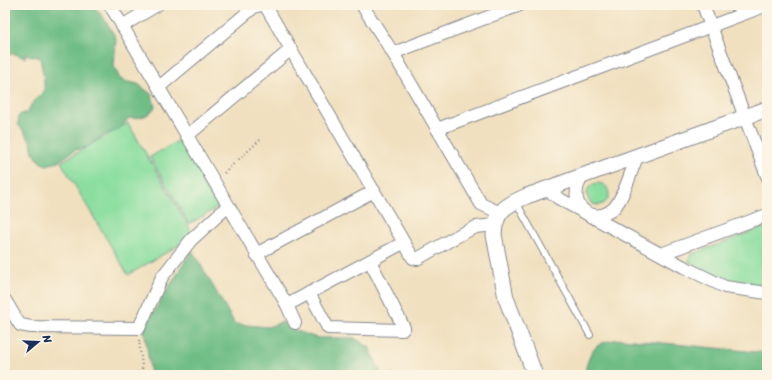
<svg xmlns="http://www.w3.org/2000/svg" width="772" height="380" font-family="Sriracha,sans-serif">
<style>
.green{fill:#8bdea0;stroke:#53867f}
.forest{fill:#70bd86;stroke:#467672}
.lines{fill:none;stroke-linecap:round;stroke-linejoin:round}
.service-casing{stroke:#86888e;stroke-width:8}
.minor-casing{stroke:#86888e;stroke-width:14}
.tertiary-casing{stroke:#86888e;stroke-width:17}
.path{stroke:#86888e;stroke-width:2.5;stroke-dasharray:1 3;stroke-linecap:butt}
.service{stroke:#fff;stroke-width:6}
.minor{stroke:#fff;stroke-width:12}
.tertiary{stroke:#fff;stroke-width:15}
</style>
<rect width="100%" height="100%" fill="#fcf5e5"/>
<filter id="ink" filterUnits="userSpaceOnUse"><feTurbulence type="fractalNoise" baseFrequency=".025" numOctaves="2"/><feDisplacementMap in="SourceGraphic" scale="8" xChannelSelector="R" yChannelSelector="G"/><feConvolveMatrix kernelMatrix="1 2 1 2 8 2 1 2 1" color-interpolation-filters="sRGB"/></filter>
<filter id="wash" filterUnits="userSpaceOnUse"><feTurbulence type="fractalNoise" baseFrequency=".012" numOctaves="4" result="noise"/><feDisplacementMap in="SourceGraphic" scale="16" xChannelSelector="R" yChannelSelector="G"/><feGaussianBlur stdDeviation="0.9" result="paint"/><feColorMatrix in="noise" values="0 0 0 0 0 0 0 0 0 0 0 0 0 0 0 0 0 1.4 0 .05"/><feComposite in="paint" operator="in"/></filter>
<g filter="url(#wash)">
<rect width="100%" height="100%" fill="#f0e0bf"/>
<g class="green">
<polygon points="128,123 192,232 179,245 128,275 61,162"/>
<polygon points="181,139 220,206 189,224 150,157"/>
<circle cx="598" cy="194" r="11"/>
<polygon points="767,226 767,288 729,283 689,262 690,255"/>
</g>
<g class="forest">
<path d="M5,5h88l11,13 12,20 -2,29 6,12 8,3 10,2 14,11 3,12c-7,10 -14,11 -26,11l-11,12 -14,5 -17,12 -12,3 -17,12 -11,3 -6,-2 -8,-11 -2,-10 -13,-18 1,-9 9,-3 4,-9 12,-12c1,-11 -2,-22 -4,-33l-15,-4v4l-10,-4h-10z"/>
<polygon points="192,250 235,324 268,327 282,322 294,330 317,338 354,338 369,347 382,375 393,375 151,375 144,328"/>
<path d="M622,339l145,14v22h-183c7,-26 9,-33 38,-36z"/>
</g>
</g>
<g filter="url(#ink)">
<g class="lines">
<g class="service-casing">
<polyline id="service" points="516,202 590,335"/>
</g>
<g class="minor-casing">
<g id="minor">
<polyline points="110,5 287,305 295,323"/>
<polyline points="265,5 413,258 417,259 461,234 476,227 494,225"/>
<polyline points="362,5 393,53 481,204 500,213"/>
<polyline points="703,5 767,176"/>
<polyline points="122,26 157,5"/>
<polyline points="393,53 520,5"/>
<polyline points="159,87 254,7 261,5"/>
<polyline points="437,129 767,5"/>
<polyline points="187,136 290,50"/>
<path d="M583,176c-20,28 10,52 31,32 10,-11 17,-37 23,-51"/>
<polyline points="547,189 558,198 684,267 725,287 767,293"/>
<polyline points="256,254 374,191"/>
<polyline points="661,254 767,215"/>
<polyline points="309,293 328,328 402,330 404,328 370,261"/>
<polyline points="5,300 20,325 31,327 139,328 162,277 191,240 228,206"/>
<polyline points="287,305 403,243"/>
</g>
</g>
<g class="tertiary-casing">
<path id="tertiary" d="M535,375l-29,-77 -12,-63c1,-24 12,-30 33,-39l240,-87"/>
</g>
<g class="path">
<polyline points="224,173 262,138"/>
<polyline points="139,340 143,375"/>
</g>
<use href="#service" class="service"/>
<use href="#minor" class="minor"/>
<use href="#tertiary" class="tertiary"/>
</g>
</g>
<rect width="772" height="380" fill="none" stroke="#fcf5e5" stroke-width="20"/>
<g transform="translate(38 342) rotate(71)" stroke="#fcf5e5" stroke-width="3" paint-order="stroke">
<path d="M0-3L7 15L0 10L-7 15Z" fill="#1b2f5e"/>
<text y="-6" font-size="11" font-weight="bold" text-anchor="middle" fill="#1b2f5e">N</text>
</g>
</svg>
